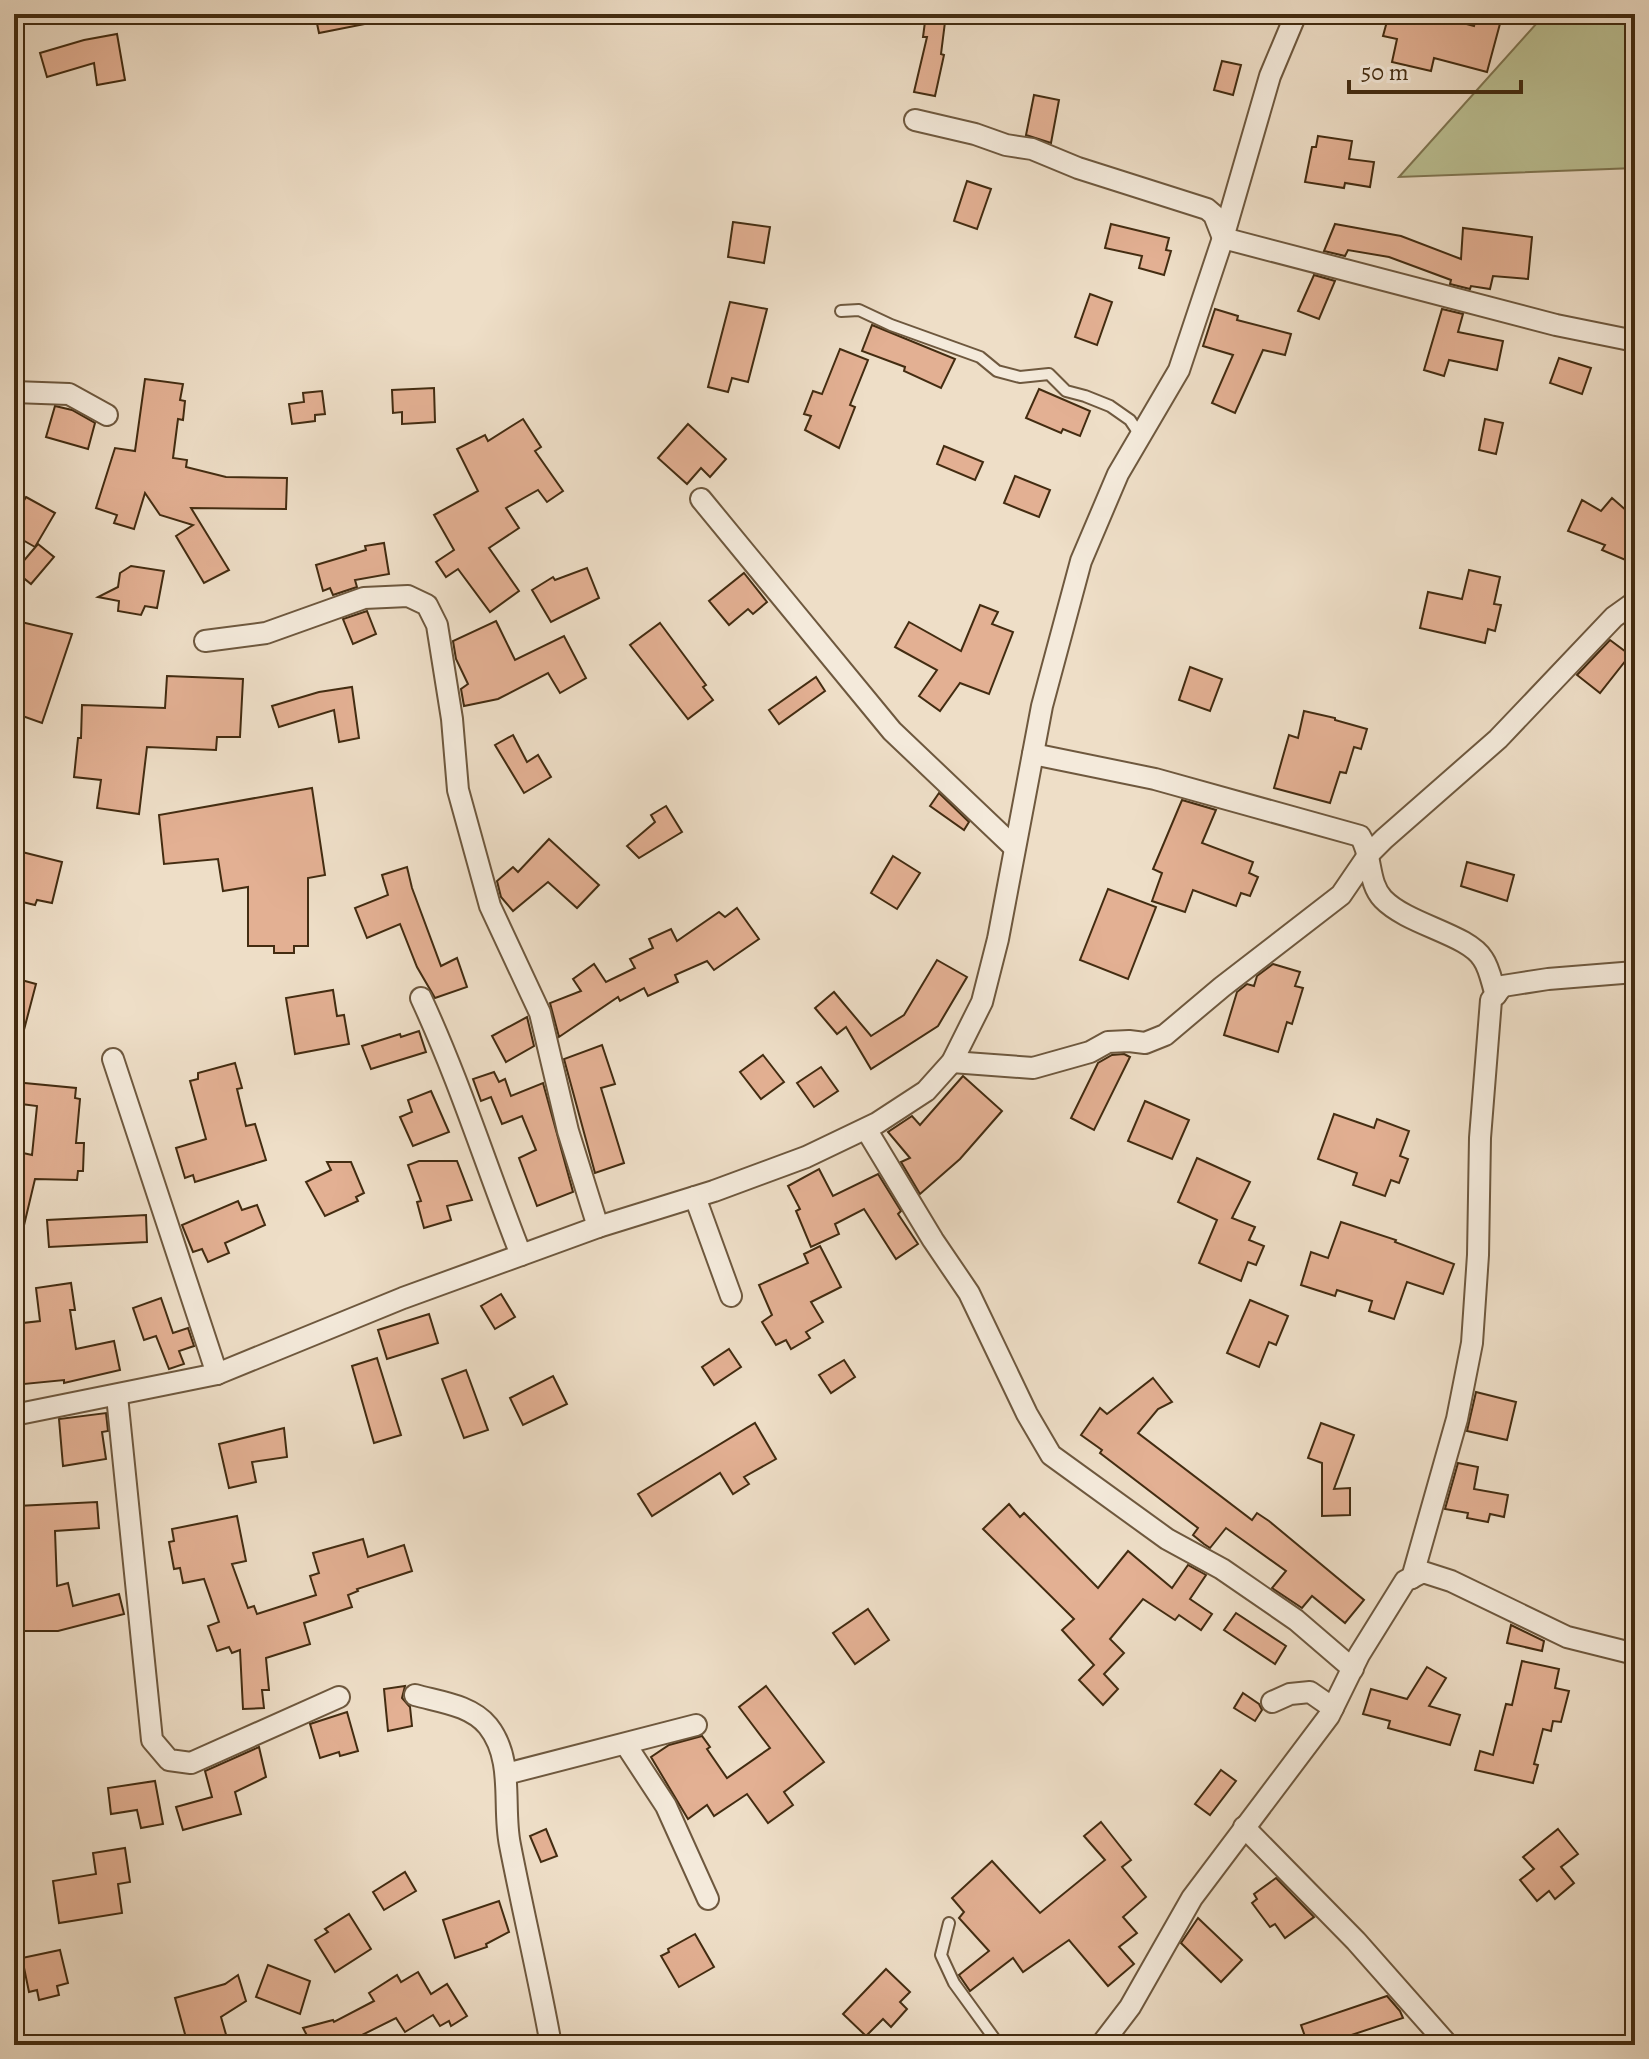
<svg xmlns="http://www.w3.org/2000/svg" width="1649" height="2059" font-family="Alegreya,serif">
<style>
.green{fill:#bbc093;stroke:#7f7652;stroke-width:2}
.building{fill:#e3b093;stroke:#432c11;stroke-width:2}
.lines{fill:none;stroke-linecap:round;stroke-linejoin:round}
.lane-casing{stroke:#6e583e;stroke-width:14}
.street-casing{stroke:#6e583e;stroke-width:24}
.lane{stroke:#f4eadb;stroke-width:10}
.street{stroke:#f4eadb;stroke-width:20}
</style>
<rect width="100%" height="100%" fill="#eedec7"/>
<filter id="stains"><feTurbulence type="fractalNoise" baseFrequency=".0025" numOctaves="4"/><feColorMatrix values="0 0 0 0 .2 0 0 0 0 .09 0 0 0 0 .02 0 0 0 .5 -.17"/></filter>
<radialGradient id="worn" r=".72"><stop offset=".6" stop-color="#630" stop-opacity="0"/><stop offset="1" stop-color="#630" stop-opacity=".3"/></radialGradient>
<polygon class="green" points="1545,14 1635,14 1635,168 1399,177"/>
<g class="building">
<polygon points="315,14 369,14 370,23 319,33"/>
<polygon points="926,14 946,14 941,54 944,55 935,96 914,92 927,37 923,37"/>
<polygon points="1389,14 1410,14 1442,22 1444,18 1474,26 1477,14 1501,20 1487,72 1434,58 1431,71 1392,62 1397,39 1383,36"/>
<polygon points="117,34 125,80 97,85 94,63 47,77 40,53 84,40"/>
<polygon points="1222,61 1241,65 1233,95 1214,90"/>
<polygon points="1034,95 1059,100 1051,143 1026,135"/>
<polygon points="1318,136 1352,141 1349,159 1374,162 1370,187 1345,183 1344,188 1305,182 1312,147 1316,147"/>
<polygon points="967,181 991,189 977,229 954,221"/>
<polygon points="733,222 770,227 764,263 728,257"/>
<polygon points="1111,224 1169,238 1166,250 1171,251 1164,275 1139,268 1142,256 1105,248"/>
<polygon points="1335,224 1401,236 1461,259 1463,228 1532,237 1528,279 1493,276 1490,289 1471,286 1470,289 1450,284 1451,280 1389,257 1348,250 1345,256 1324,251"/>
<polygon points="1314,275 1335,281 1319,319 1298,311"/>
<polygon points="1090,294 1112,302 1097,345 1075,337"/>
<polygon points="730,302 767,309 748,382 732,378 728,392 708,387"/>
<polygon points="1215,309 1238,316 1237,320 1291,334 1285,355 1263,350 1235,413 1212,403 1233,355 1203,346"/>
<polygon points="1442,309 1463,314 1458,332 1503,341 1497,370 1449,360 1444,376 1424,370"/>
<polygon points="872,325 955,359 941,388 904,371 905,367 862,351"/>
<polygon points="840,349 868,360 850,405 855,407 839,448 805,430 811,416 804,414 813,391 822,394"/>
<polygon points="1559,358 1591,368 1582,394 1550,383"/>
<polygon points="145,379 183,384 180,400 185,401 183,420 178,419 173,458 187,460 186,467 226,477 287,478 286,509 191,508 229,570 204,583 176,536 193,525 160,515 145,493 134,529 114,523 117,515 96,508 115,448 135,451"/>
<polygon points="434,388 435,422 402,424 402,412 393,413 392,390"/>
<polygon points="1039,389 1090,411 1080,436 1063,429 1061,433 1026,418"/>
<polygon points="322,391 325,414 315,415 315,421 292,424 289,404 304,402 303,393"/>
<polygon points="55,406 72,410 95,423 88,449 46,437"/>
<polygon points="523,419 541,447 535,451 563,491 547,502 538,490 506,508 519,528 489,548 519,591 490,612 458,569 446,577 436,562 454,550 434,515 478,491 457,449 485,435 488,441"/>
<polygon points="1485,419 1503,423 1496,454 1479,450"/>
<polygon points="688,424 726,459 710,477 701,468 687,484 658,458"/>
<polygon points="944,446 983,462 975,480 937,464"/>
<polygon points="1015,476 1050,490 1039,517 1004,503"/>
<polygon points="26,497 55,513 35,547 14,535 14,518"/>
<polygon points="1612,498 1635,518 1635,564 1602,550 1605,545 1568,531 1582,500 1601,511"/>
<polygon points="384,543 389,574 355,580 357,587 333,595 330,588 323,591 316,565 366,550 365,546"/>
<polygon points="38,544 54,557 31,584 15,571"/>
<polygon points="131,566 164,571 157,608 145,606 141,615 118,611 119,601 98,597 118,587 120,573"/>
<polygon points="587,568 599,598 551,622 532,590 553,577 555,580"/>
<polygon points="1469,570 1500,577 1494,604 1501,605 1495,631 1488,629 1485,643 1420,628 1428,592 1462,599"/>
<polygon points="744,573 767,602 753,614 748,609 729,625 709,601"/>
<polygon points="980,605 998,612 992,624 1013,632 989,694 960,683 940,711 919,696 937,670 895,647 909,622 961,651"/>
<polygon points="367,611 376,634 353,644 343,619"/>
<polygon points="496,621 515,660 564,636 586,678 560,693 548,673 498,699 464,706 461,689 468,684 456,659 453,641"/>
<polygon points="21,622 72,634 42,723 14,713 14,650"/>
<polygon points="660,623 706,685 703,687 713,700 688,719 630,645"/>
<polygon points="1610,640 1630,655 1600,693 1577,675"/>
<polygon points="1190,667 1222,679 1210,711 1179,700"/>
<polygon points="167,676 243,679 240,737 217,737 216,750 147,747 139,814 97,808 101,780 74,777 78,738 81,738 82,705 165,708"/>
<polygon points="816,677 825,691 779,724 769,710"/>
<polygon points="352,687 359,738 339,742 334,710 279,727 272,706 319,692"/>
<polygon points="1304,711 1335,718 1335,720 1367,729 1361,749 1354,747 1346,773 1340,772 1330,803 1274,788 1289,735 1298,738"/>
<polygon points="513,735 527,762 538,755 551,777 524,793 495,745"/>
<polygon points="312,788 325,875 308,878 308,946 294,946 294,953 274,953 274,946 248,946 248,887 223,891 218,859 164,864 159,815"/>
<polygon points="939,793 969,822 964,830 930,806"/>
<polygon points="1182,800 1216,810 1202,843 1253,862 1249,873 1258,877 1250,896 1241,893 1236,906 1193,890 1185,912 1152,901 1162,873 1153,869"/>
<polygon points="666,806 682,832 639,858 627,846 655,822 651,815"/>
<polygon points="549,839 599,885 577,908 548,882 513,911 501,897 497,881 513,867 518,872"/>
<polygon points="14,850 62,862 52,903 37,900 35,905 14,900"/>
<polygon points="893,856 920,873 897,909 871,893"/>
<polygon points="1467,862 1514,875 1507,901 1461,886"/>
<polygon points="407,867 412,888 441,966 457,958 467,987 435,998 417,967 400,924 367,938 355,908 388,895 382,875"/>
<polygon points="1108,889 1156,907 1128,979 1080,960"/>
<polygon points="737,908 759,939 714,970 707,961 675,975 678,982 648,996 644,988 620,1001 618,997 559,1037 550,1003 581,991 573,979 594,964 606,982 635,968 630,959 653,948 649,939 671,929 677,941 719,912 725,917"/>
<polygon points="937,960 967,977 938,1026 871,1069 846,1027 837,1034 815,1008 834,992 871,1036 904,1015"/>
<polygon points="1273,964 1300,972 1295,986 1303,988 1292,1024 1287,1022 1278,1052 1224,1035 1237,992 1247,984 1254,986 1257,976"/>
<polygon points="14,978 36,984 20,1045 14,1044"/>
<polygon points="333,990 337,1016 344,1015 349,1044 295,1054 286,998"/>
<polygon points="527,1017 534,1046 506,1062 492,1036"/>
<polygon points="419,1031 426,1052 371,1069 362,1046 400,1034 401,1037"/>
<polygon points="602,1045 615,1084 601,1088 624,1163 595,1173 564,1059"/>
<polygon points="1124,1054 1130,1057 1094,1130 1071,1118 1098,1063 1112,1055"/>
<polygon points="763,1055 784,1082 761,1099 740,1072"/>
<polygon points="235,1063 242,1088 237,1089 246,1126 255,1124 266,1160 195,1182 193,1175 185,1178 176,1148 206,1139 190,1081 198,1079 198,1073"/>
<polygon points="821,1067 838,1091 814,1107 797,1083"/>
<polygon points="494,1072 499,1082 505,1079 511,1096 543,1083 573,1192 537,1206 519,1158 536,1150 522,1116 502,1124 491,1097 481,1101 473,1079"/>
<polygon points="963,1076 1002,1111 960,1159 920,1194 901,1162 910,1158 888,1132 912,1116 920,1125"/>
<polygon points="14,1082 76,1088 75,1098 80,1099 76,1143 84,1143 83,1171 78,1171 77,1180 35,1179 21,1238 14,1237 14,1151 32,1155 37,1106 14,1103"/>
<polygon points="431,1091 449,1132 413,1146 400,1117 412,1112 408,1100"/>
<polygon points="1145,1101 1189,1120 1172,1159 1128,1141"/>
<polygon points="1334,1114 1374,1128 1377,1119 1409,1131 1400,1156 1408,1159 1399,1183 1391,1180 1385,1196 1353,1185 1357,1173 1318,1159"/>
<polygon points="1197,1158 1250,1182 1232,1218 1255,1227 1249,1240 1264,1246 1256,1265 1248,1262 1241,1281 1199,1263 1217,1220 1178,1202"/>
<polygon points="419,1161 457,1161 472,1200 447,1206 451,1220 424,1228 417,1202 421,1201 408,1165"/>
<polygon points="327,1162 351,1162 364,1193 356,1197 358,1201 325,1216 306,1182 331,1170"/>
<polygon points="819,1169 833,1196 878,1174 901,1211 898,1214 918,1244 896,1259 864,1209 835,1224 839,1234 811,1247 796,1211 800,1209 788,1186"/>
<polygon points="238,1201 242,1210 257,1205 265,1225 225,1243 229,1253 208,1262 202,1249 193,1252 182,1225"/>
<polygon points="146,1215 147,1242 49,1247 47,1220"/>
<polygon points="1341,1222 1396,1240 1395,1242 1454,1264 1443,1294 1407,1282 1394,1319 1369,1311 1372,1301 1337,1290 1335,1296 1301,1285 1311,1252 1328,1258"/>
<polygon points="820,1246 841,1287 811,1302 823,1322 806,1332 810,1338 791,1349 786,1340 776,1345 762,1322 772,1315 759,1285 808,1263 804,1254"/>
<polygon points="71,1283 75,1310 70,1310 76,1349 114,1341 120,1370 64,1383 64,1380 14,1385 14,1324 40,1321 36,1288"/>
<polygon points="501,1294 515,1317 495,1329 481,1306"/>
<polygon points="161,1298 173,1333 188,1328 194,1346 179,1351 184,1364 169,1369 156,1336 144,1340 133,1308"/>
<polygon points="1250,1300 1288,1316 1276,1345 1269,1342 1259,1367 1227,1353"/>
<polygon points="429,1314 438,1343 387,1359 378,1330"/>
<polygon points="729,1349 741,1367 714,1385 702,1367"/>
<polygon points="377,1358 401,1435 374,1443 352,1366"/>
<polygon points="844,1360 855,1377 831,1393 819,1375"/>
<polygon points="466,1370 488,1430 464,1438 442,1379"/>
<polygon points="553,1376 567,1404 523,1425 510,1398"/>
<polygon points="1153,1378 1172,1402 1158,1409 1138,1433 1252,1520 1257,1513 1269,1521 1364,1600 1345,1623 1312,1596 1302,1608 1272,1588 1286,1571 1226,1528 1210,1548 1204,1544 1193,1535 1198,1528 1100,1453 1102,1450 1081,1435 1100,1408 1107,1414"/>
<polygon points="1476,1392 1516,1402 1507,1440 1467,1431"/>
<polygon points="106,1413 108,1431 102,1432 106,1459 63,1466 59,1419"/>
<polygon points="755,1423 776,1459 744,1477 749,1484 733,1494 720,1473 652,1516 638,1494"/>
<polygon points="1321,1423 1354,1435 1334,1489 1350,1488 1350,1515 1322,1516 1322,1463 1308,1458"/>
<polygon points="284,1428 287,1457 252,1462 256,1482 229,1488 219,1444"/>
<polygon points="1458,1463 1478,1467 1474,1489 1508,1495 1504,1517 1490,1514 1488,1522 1467,1518 1468,1513 1445,1509"/>
<polygon points="97,1502 99,1528 55,1531 57,1586 68,1583 73,1606 119,1594 124,1614 58,1631 14,1631 14,1514 18,1514 17,1506"/>
<polygon points="1009,1504 1020,1517 1024,1513 1098,1588 1128,1551 1172,1588 1188,1565 1206,1575 1190,1599 1212,1614 1201,1630 1179,1615 1175,1620 1143,1599 1110,1639 1124,1653 1104,1674 1118,1689 1103,1705 1079,1680 1094,1665 1062,1630 1074,1619 983,1529"/>
<polygon points="237,1516 246,1561 232,1564 248,1608 254,1606 257,1614 316,1595 310,1576 319,1573 313,1553 363,1539 368,1557 404,1545 412,1571 357,1589 358,1591 348,1595 352,1607 304,1623 310,1644 266,1658 269,1690 262,1690 264,1708 243,1709 240,1650 232,1653 229,1647 217,1651 208,1626 219,1622 204,1579 183,1583 180,1568 174,1569 169,1542 174,1541 172,1529"/>
<polygon points="868,1609 889,1640 855,1664 833,1633"/>
<polygon points="1236,1613 1286,1646 1275,1664 1224,1630"/>
<polygon points="1511,1625 1544,1641 1542,1651 1507,1643"/>
<polygon points="1522,1661 1559,1669 1555,1688 1569,1691 1561,1722 1553,1721 1551,1731 1543,1729 1534,1764 1538,1765 1533,1783 1475,1770 1480,1751 1493,1755 1506,1704 1512,1705"/>
<polygon points="1427,1667 1446,1678 1429,1706 1460,1715 1450,1745 1388,1728 1390,1721 1363,1714 1371,1689 1407,1699"/>
<polygon points="405,1686 402,1698 410,1707 412,1726 388,1731 384,1689"/>
<polygon points="766,1686 824,1762 784,1792 793,1805 768,1823 747,1794 714,1816 707,1805 688,1819 651,1757 669,1745 702,1736 710,1747 707,1749 727,1778 770,1748 739,1707"/>
<polygon points="1243,1693 1259,1704 1262,1710 1255,1721 1234,1708"/>
<polygon points="347,1712 358,1751 340,1756 339,1752 320,1758 310,1724"/>
<polygon points="259,1747 266,1777 235,1792 241,1814 183,1830 176,1807 212,1797 205,1771"/>
<polygon points="1221,1770 1236,1781 1210,1815 1195,1804"/>
<polygon points="155,1781 163,1824 141,1828 137,1810 111,1814 108,1788"/>
<polygon points="1101,1822 1131,1860 1122,1867 1146,1897 1123,1917 1137,1933 1119,1947 1134,1964 1108,1986 1069,1940 1023,1972 1013,1958 970,1991 959,1975 989,1951 959,1918 964,1912 952,1898 992,1861 1040,1913 1105,1860 1084,1836"/>
<polygon points="546,1829 557,1856 541,1862 530,1836"/>
<polygon points="1558,1829 1578,1854 1561,1867 1574,1883 1555,1899 1549,1891 1537,1901 1520,1880 1534,1869 1523,1857"/>
<polygon points="125,1848 130,1882 118,1884 122,1913 59,1923 53,1881 96,1874 93,1853"/>
<polygon points="405,1872 416,1891 384,1910 373,1892"/>
<polygon points="1276,1878 1314,1917 1285,1938 1275,1924 1270,1927 1252,1903 1257,1899 1254,1894"/>
<polygon points="499,1901 509,1932 486,1944 487,1947 455,1958 443,1920"/>
<polygon points="349,1914 371,1949 335,1972 315,1940 328,1932 325,1929"/>
<polygon points="1198,1918 1242,1960 1221,1982 1181,1943"/>
<polygon points="695,1934 714,1967 679,1987 661,1956 669,1952 668,1949"/>
<polygon points="60,1950 68,1983 57,1986 59,1995 39,2000 37,1990 29,1992 22,1958"/>
<polygon points="268,1965 310,1981 300,2014 256,1997"/>
<polygon points="886,1969 910,1992 900,2002 907,2009 891,2027 883,2019 866,2036 843,2014"/>
<polygon points="418,1972 431,1994 447,1984 467,2016 451,2026 449,2021 440,2026 433,2015 405,2032 396,2018 342,2045 312,2045 303,2028 333,2020 334,2022 374,2001 369,1993 397,1975 401,1982"/>
<polygon points="238,1975 246,2001 221,2017 229,2045 188,2045 175,1998 225,1984"/>
<polygon points="1387,1996 1400,2011 1403,2018 1321,2045 1308,2045 1301,2025"/>
</g>
<g class="lines">
<g class="lane-casing">
<g id="lane">
<polyline points="841,311 859,310 891,325 980,357 997,371 1020,377 1049,374 1066,391 1085,396 1110,406 1130,420 1140,435"/>
<polyline points="949,1923 941,1955 954,1983 999,2045"/>
</g>
</g>
<g class="street-casing">
<g id="street">
<polyline points="915,120 975,134 1006,145 1032,149 1078,168 1207,209 1214,215 1223,238 1556,325 1635,341"/>
<polyline points="14,392 69,394 107,415"/>
<polyline points="701,499 892,731 1014,847"/>
<polyline points="205,641 266,633 364,598 408,596 427,605 437,625 452,719 458,790 490,906 540,1013 568,1131 598,1227"/>
<path d="M1033,754l122,25 205,57c13,20 7,46 23,63 25,26 85,35 100,60 7,10 9,25 13,36"/>
<path d="M421,998c39,84 66,171 100,257"/>
<polyline points="113,1059 217,1374"/>
<polyline points="952,1062 1033,1068 1090,1052 1108,1042 1129,1041 1145,1043 1165,1035 1222,987 1341,895 1369,854 1384,839 1498,739 1614,617 1635,602"/>
<polyline points="866,1129 933,1240 969,1293 1027,1414 1051,1455 1167,1539 1222,1569 1296,1620 1353,1669"/>
<polyline points="695,1197 731,1296"/>
<polyline points="117,1396 152,1740 169,1760 191,1763 339,1697"/>
<polyline points="14,1415 217,1374 403,1298 598,1227 714,1191 806,1157 877,1123 926,1091 952,1062 982,1002 998,939 1042,706 1081,561 1118,474 1179,370 1223,238 1270,76 1296,14"/>
<polyline points="1412,1578 1457,1419 1472,1343 1478,1255 1480,1138 1491,1000 1503,986 1548,979 1635,972"/>
<path d="M415,1695c25,7 56,10 73,31 27,34 14,81 22,119 13,67 29,133 41,200"/>
<polyline points="1272,1702 1290,1694 1310,1692 1333,1708"/>
<polyline points="626,1745 666,1806 708,1899"/>
<polyline points="506,1774 696,1725"/>
<polyline points="1244,1827 1356,1941 1448,2045"/>
<polyline points="1101,2045 1130,2007 1192,1898 1329,1716 1359,1655 1405,1581 1423,1572 1451,1581 1567,1637 1635,1654"/>
</g>
</g>
<use href="#lane" class="lane"/>
<use href="#street" class="street"/>
</g>
<rect width="1649" height="2059" fill="none" stroke="#eedec7" stroke-width="48"/>
<rect x="16" y="16" width="1617" height="2027" fill="none" stroke="#432c11" stroke-width="4"/>
<rect x="24" y="24" width="1601" height="2011" fill="none" stroke="#432c11" stroke-width="2"/>
<path d="M1349 80v12h172v-12" fill="none" stroke="#432c11" stroke-width="4"/>
<text x="1361" y="80" font-size="24" fill="#432c11" stroke="#f4eadb" stroke-width="6" paint-order="stroke">50 m</text>
<rect width="100%" height="100%" filter="url(#stains)"/>
<rect width="100%" height="100%" fill="url(#worn)"/>
</svg>
